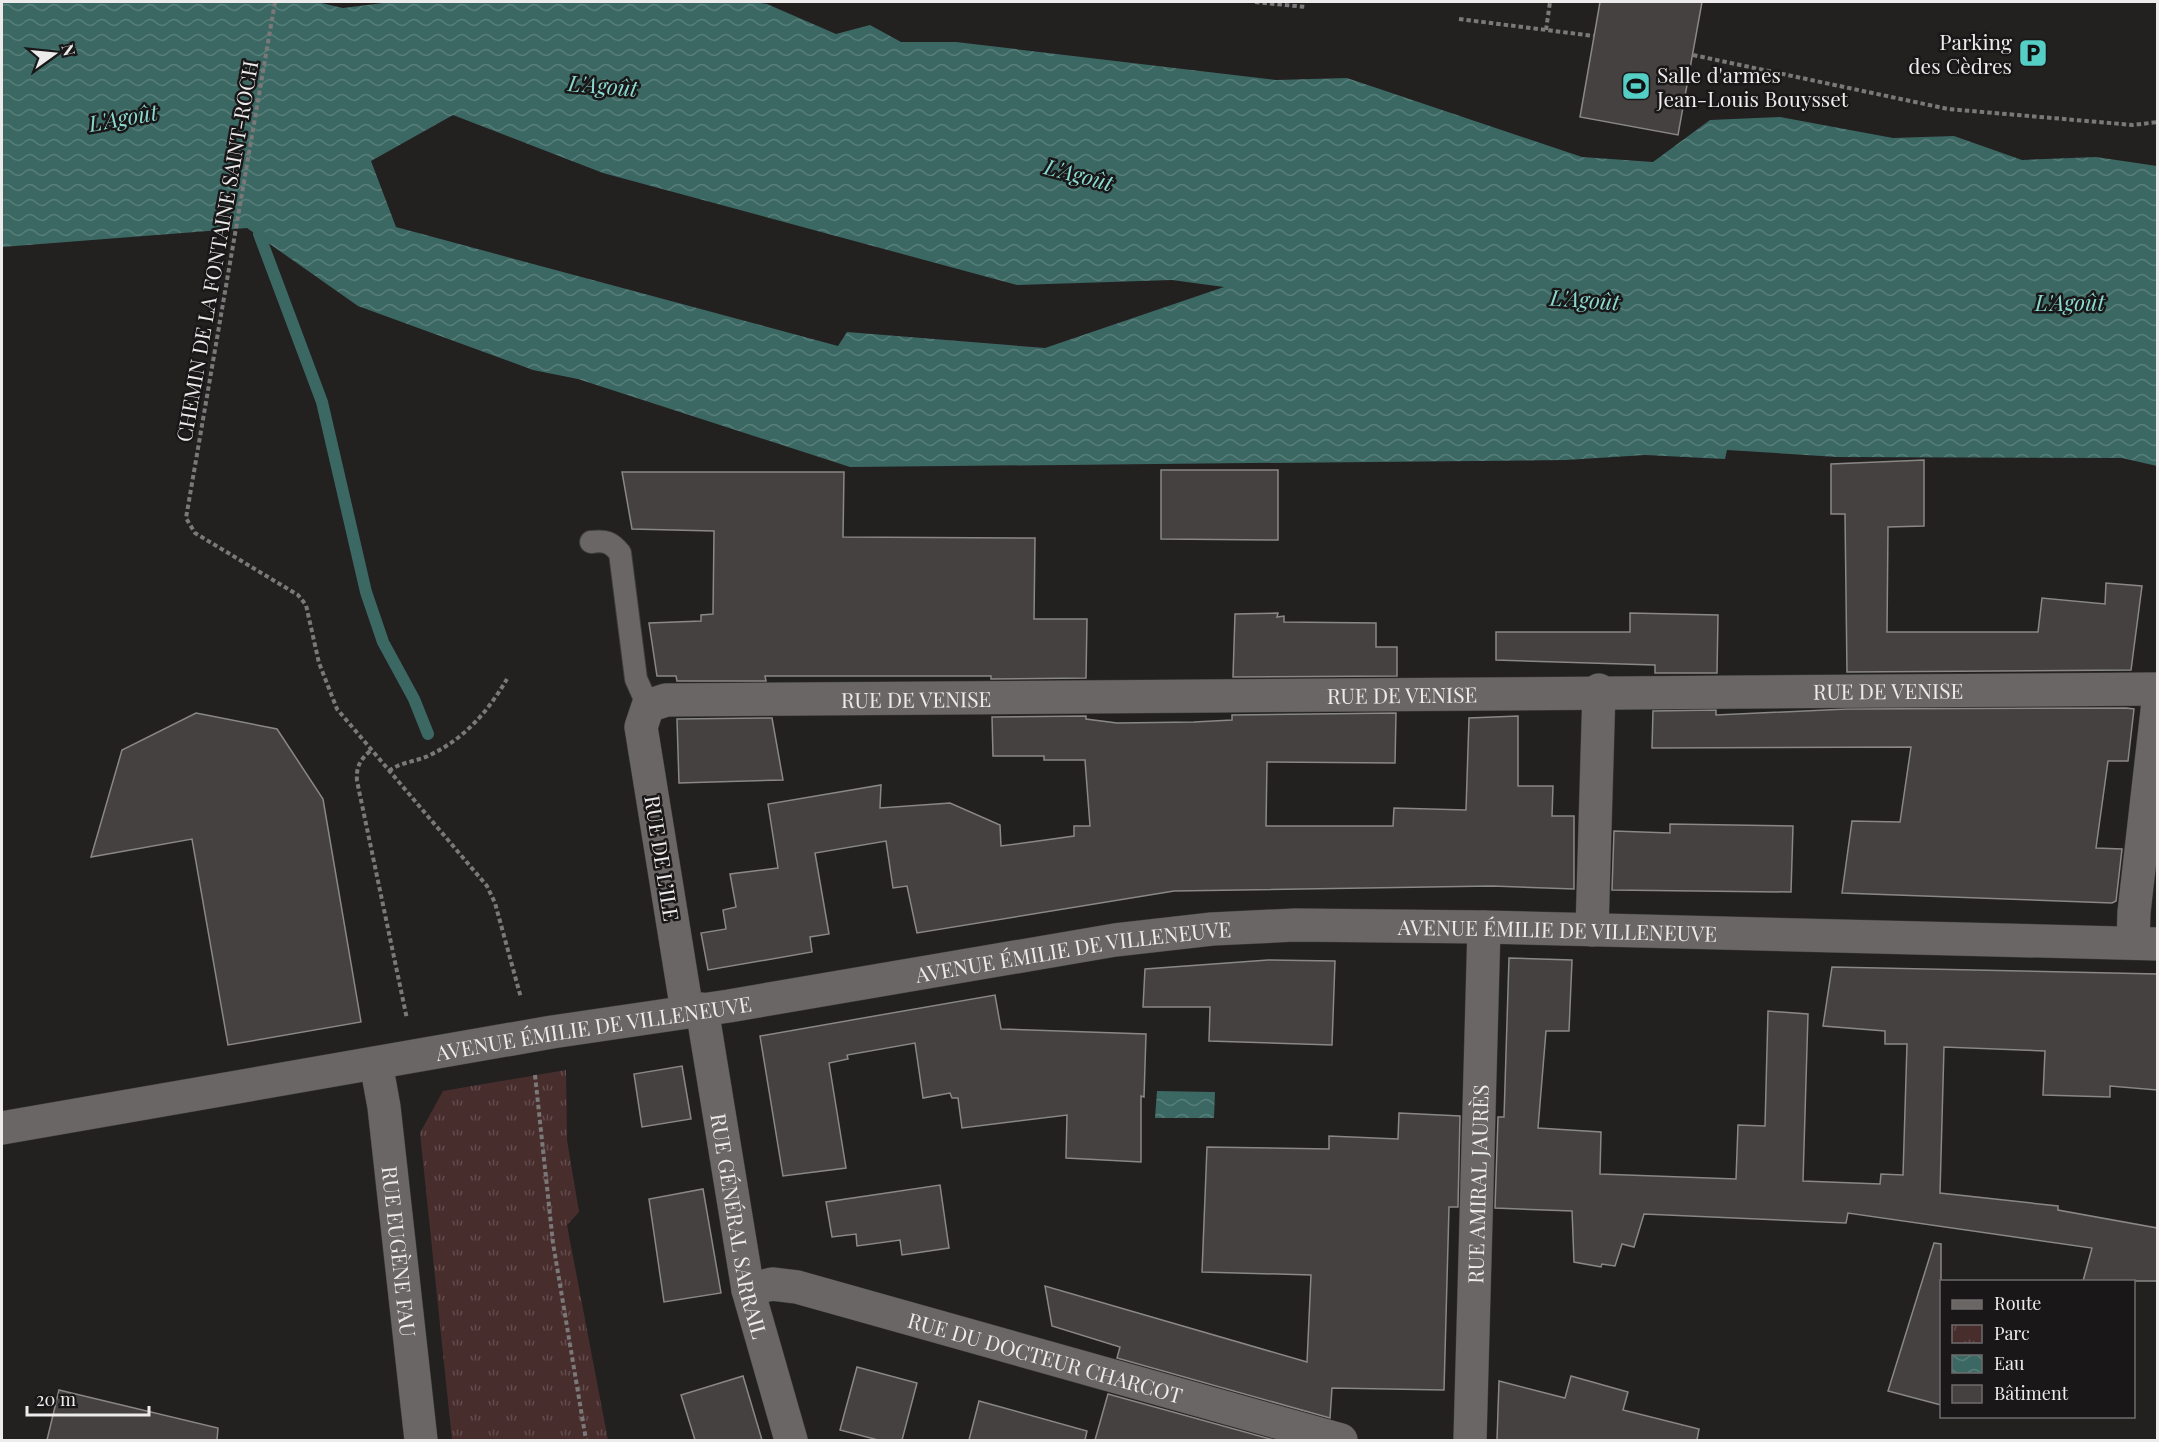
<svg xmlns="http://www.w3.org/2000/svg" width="2159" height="1442" font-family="'Playfair Display',serif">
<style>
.park{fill:url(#park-tufts)}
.water{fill:url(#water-waves);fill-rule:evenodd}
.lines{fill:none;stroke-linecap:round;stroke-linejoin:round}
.stream{stroke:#3c6864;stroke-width:12}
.building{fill:#444140;stroke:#8a8787;stroke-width:1.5}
.service-casing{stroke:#3e3c3c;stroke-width:24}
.minor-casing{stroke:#3e3c3c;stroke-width:34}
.secondary-casing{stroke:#3e3c3c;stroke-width:34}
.path{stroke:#7a7878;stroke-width:4;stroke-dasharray:4.5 3;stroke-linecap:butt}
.service{stroke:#6a6666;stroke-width:22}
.minor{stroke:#6a6666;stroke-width:33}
.secondary{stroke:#6a6666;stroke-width:33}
.labels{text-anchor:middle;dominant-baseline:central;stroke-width:5;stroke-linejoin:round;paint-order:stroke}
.poi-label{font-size:21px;fill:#edebeb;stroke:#191717;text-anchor:end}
.street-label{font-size:21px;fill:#edebeb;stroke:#191717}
.water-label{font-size:22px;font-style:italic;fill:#8adad2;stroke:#191717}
</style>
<defs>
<pattern id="park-tufts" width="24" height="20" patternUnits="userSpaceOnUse" patternTransform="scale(1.5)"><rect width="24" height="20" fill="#482d2d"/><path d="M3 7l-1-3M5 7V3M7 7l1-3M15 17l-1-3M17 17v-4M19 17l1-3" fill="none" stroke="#634c4c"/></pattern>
<pattern id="water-waves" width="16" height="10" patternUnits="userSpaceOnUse" patternTransform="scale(1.5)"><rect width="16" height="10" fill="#3c6864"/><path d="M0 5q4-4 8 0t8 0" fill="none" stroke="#587e7a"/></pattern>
</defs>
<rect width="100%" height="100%" fill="#232020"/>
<polygon class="park" points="566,1070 567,1140 579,1212 567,1225 608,1440 452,1440 420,1133 443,1091"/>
<g class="water">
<path d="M2,2h315l26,6 48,-6h362l14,2 69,30 34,-9 31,17h55l320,38 71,-2 235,79 71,5 57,-42 70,-3 113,21 61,-2 68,24 74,-3 61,9v300l-35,-8 -285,-1 -110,-7 -2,9 -80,-4 -79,5 -716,7 -272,-88 -45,-9 -175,-64 -111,-78 -245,19zM453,115l150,58 414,112 155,-5 52,7 -179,61 -198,-16 -9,14 -442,-119 -25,-66z"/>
<polygon points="1157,1091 1215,1092 1214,1118 1155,1118"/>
</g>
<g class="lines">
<polyline class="stream" points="259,234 322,402 366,592 383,642 414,699 428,734"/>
</g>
<g class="building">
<polygon points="1600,2 1702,2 1678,135 1580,117"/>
<polygon points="1924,460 1924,526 1888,527 1887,632 2038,632 2042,598 2105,604 2106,583 2142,586 2131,670 1847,672 1845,514 1831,514 1831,464"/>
<polygon points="1161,470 1278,470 1278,540 1161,539"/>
<polygon points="622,472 844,472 843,537 1035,538 1034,619 1087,619 1086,678 991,679 991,676 765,676 766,681 677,681 676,676 657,676 649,623 701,621 701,615 713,614 714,531 632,529"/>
<polygon points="1278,613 1277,617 1284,616 1284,622 1376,623 1376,647 1397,647 1397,676 1233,677 1235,614"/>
<polygon points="1630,613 1718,615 1717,673 1655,673 1655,665 1496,660 1496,632 1630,632"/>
<polygon points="2126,708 2134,709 2128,761 2108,761 2096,848 2122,849 2116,901 2112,903 1842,893 1852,821 1900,822 1911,747 1652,748 1653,711 1716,710 1716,715 1847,709"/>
<polygon points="196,713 277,729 323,799 361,1022 228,1045 192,839 91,857 122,750"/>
<polygon points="1396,713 1395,763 1267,762 1266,826 1393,826 1394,808 1466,810 1469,718 1518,716 1518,786 1553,786 1552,816 1574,816 1574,889 1492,886 1174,891 917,933 907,886 893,888 886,841 815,853 829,934 810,937 812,952 708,970 701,933 726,929 723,910 736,907 730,874 778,868 768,804 881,785 880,808 950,803 1000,825 1001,846 1074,836 1074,826 1090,826 1085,760 1044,760 1044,756 993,756 992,717 1086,716 1086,719 1117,723 1194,722 1232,720 1232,715"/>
<polygon points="772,718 783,780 679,783 677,719"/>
<polygon points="1670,824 1793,826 1791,892 1612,890 1614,831 1670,833"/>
<polygon points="1509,958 1572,960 1569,1031 1546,1031 1538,1128 1601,1132 1600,1174 1736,1179 1738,1125 1765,1126 1768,1011 1808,1014 1803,1181 1880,1184 1881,1174 1903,1175 1907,1044 1885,1044 1885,1031 1823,1026 1832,967 2157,974 2157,1090 2110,1086 2110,1097 2043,1095 2045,1051 1944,1047 1940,1193 2058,1206 2058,1210 2157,1228 2157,1281 2083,1281 2092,1248 1848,1213 1846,1223 1644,1214 1634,1247 1622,1244 1615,1266 1602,1264 1601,1267 1574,1262 1572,1211 1495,1208 1498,1117 1504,1117"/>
<polygon points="1268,960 1335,961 1332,1045 1209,1041 1210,1007 1143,1007 1145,969"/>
<polygon points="995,995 1001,1029 1146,1034 1144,1097 1141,1096 1141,1162 1066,1158 1067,1115 962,1128 958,1098 952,1098 950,1093 923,1098 915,1043 847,1055 848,1059 829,1063 846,1168 783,1176 760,1036"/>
<polygon points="682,1066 691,1119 642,1127 634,1074"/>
<polygon points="1399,1113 1460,1116 1458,1207 1449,1207 1444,1390 1332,1388 1330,1418 1117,1358 1120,1347 1052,1326 1045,1286 1307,1362 1311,1275 1202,1272 1207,1147 1329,1149 1329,1136 1398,1139"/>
<polygon points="940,1185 949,1248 902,1255 900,1240 857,1246 856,1234 832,1237 826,1202"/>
<polygon points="703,1189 721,1293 664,1302 649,1199"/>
<polygon points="1934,1243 1941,1244 1941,1405 1888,1391"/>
<polygon points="857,1367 917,1383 902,1440 878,1440 840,1430"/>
<polygon points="743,1376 762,1440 695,1440 681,1395"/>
<polygon points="1571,1376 1628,1392 1623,1410 1699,1429 1697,1440 1497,1440 1499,1381 1565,1398"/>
<polygon points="59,1390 218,1428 217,1440 47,1440"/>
<polygon points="1108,1394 1274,1440 1095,1440"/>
<polygon points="979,1401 1087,1431 1085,1440 969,1440"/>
</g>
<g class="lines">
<g class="service-casing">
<path id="service" d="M591,542c14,-2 20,0 29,11l16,126 12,27"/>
</g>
<g class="minor-casing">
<g id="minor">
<polyline points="1592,930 1599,690"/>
<polyline points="2133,943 2134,912 2158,702"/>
<path id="s1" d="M702,1009l46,281 43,150"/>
<path id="s2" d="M687,1011l-46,-284 7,-21 18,-6c497,-2 994,-10 1492,-11"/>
<path id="s3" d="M376,1063l8,44 37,333"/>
<path id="s4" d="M748,1290l24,-6 25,3 544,153"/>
<path id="s5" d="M1470,1440l14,-513"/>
</g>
</g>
<g class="secondary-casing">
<g id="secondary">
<path id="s6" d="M2,1128l550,-96 177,-26 386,-66 97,-11 83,-4 189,2 674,17"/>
</g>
</g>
<g class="path">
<polyline points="275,2 186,518 195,533 298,595 306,605 319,663 337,709 487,886 495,903 521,998"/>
<polyline points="1255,2 1306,7"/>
<polyline points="1459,19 1594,36"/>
<polyline points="1546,30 1550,2"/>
<polyline points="1693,55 1948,109 2133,125 2158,122"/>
<path d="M370,751c-10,9 -14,16 -13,30l50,238"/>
<path d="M389,771c11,-9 26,-9 39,-15 36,-17 59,-43 79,-77"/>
<polyline points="535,1075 553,1243 586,1440"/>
</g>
<use href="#service" class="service"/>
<use href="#minor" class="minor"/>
<use href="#secondary" class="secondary"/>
</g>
<defs>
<g id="parking-square" transform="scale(1.5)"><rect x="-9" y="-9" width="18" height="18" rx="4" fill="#55cec5" stroke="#191717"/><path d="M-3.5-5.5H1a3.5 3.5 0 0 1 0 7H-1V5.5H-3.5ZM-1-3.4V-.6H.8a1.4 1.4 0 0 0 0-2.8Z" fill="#111"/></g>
<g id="stadium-square" transform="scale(1.5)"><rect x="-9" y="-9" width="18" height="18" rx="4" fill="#55cec5" stroke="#191717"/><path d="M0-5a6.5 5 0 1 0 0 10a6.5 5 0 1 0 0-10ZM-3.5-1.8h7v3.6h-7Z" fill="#111"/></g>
</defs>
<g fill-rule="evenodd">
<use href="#parking-square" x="2033" y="53"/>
<use href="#stadium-square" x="1636" y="86"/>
</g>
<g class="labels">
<g class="poi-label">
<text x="2012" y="41">Parking<tspan x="2012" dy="24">des Cèdres</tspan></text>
<text x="1657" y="74" text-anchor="start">Salle d'armes<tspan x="1657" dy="24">Jean-Louis Bouysset</tspan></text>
</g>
<g class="street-label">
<text transform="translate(216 251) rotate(-80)">CHEMIN DE LA FONTAINE SAINT-ROCH</text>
<text stroke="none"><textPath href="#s2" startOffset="1551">RUE DE VENISE</textPath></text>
<text stroke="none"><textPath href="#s2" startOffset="1065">RUE DE VENISE</textPath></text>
<text stroke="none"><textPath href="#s2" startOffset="579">RUE DE VENISE</textPath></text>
<text transform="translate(663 858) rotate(81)">RUE DE L’ILE</text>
<text stroke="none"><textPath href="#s6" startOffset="1572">AVENUE ÉMILIE DE VILLENEUVE</textPath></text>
<text stroke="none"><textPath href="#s6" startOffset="1086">AVENUE ÉMILIE DE VILLENEUVE</textPath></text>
<text stroke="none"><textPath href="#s6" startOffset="600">AVENUE ÉMILIE DE VILLENEUVE</textPath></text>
<text stroke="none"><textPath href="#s5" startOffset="256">RUE AMIRAL JAURÈS</textPath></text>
<text stroke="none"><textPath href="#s1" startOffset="220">RUE GÉNÉRAL SARRAIL</textPath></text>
<text stroke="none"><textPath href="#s3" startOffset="190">RUE EUGÈNE FAU</textPath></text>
<text stroke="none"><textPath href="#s4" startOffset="308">RUE DU DOCTEUR CHARCOT</textPath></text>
</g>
<g class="water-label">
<text transform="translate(603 85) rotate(5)">L'Agoût</text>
<text transform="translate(123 117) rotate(-10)">L'Agoût</text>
<text transform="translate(1079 174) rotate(15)">L'Agoût</text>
<text transform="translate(1585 299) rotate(4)">L'Agoût</text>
<text x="2070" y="302">L'Agoût</text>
</g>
</g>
<rect width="2159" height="1442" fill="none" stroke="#edebeb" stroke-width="6"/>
<rect x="1940" y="1280" width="195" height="138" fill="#191717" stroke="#6e6c6c" stroke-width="1.5"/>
<rect x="1952" y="1300" width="30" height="9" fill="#6a6666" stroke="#6e6c6c" stroke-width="1.5"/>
<text x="1994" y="1310" font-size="18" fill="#edebeb">Route</text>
<rect x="1952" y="1325" width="30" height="18" fill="url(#park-tufts)" stroke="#6e6c6c" stroke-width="1.5"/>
<text x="1994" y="1340" font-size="18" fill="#edebeb">Parc</text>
<rect x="1952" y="1355" width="30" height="18" fill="url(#water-waves)" stroke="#6e6c6c" stroke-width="1.5"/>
<text x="1994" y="1370" font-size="18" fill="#edebeb">Eau</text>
<rect x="1952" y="1385" width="30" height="18" fill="#444140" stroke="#6e6c6c" stroke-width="1.5"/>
<text x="1994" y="1400" font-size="18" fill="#edebeb">Bâtiment</text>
<g transform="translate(54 54) rotate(75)" stroke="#191717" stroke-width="4.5" paint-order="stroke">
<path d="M0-4.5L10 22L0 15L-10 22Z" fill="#edebeb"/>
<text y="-9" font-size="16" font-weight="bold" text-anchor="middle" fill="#edebeb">N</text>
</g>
<path d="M27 1406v9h122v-9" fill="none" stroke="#edebeb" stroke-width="3"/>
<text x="36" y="1406" font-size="18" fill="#edebeb" stroke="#191717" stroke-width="4.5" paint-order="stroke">20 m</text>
</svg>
